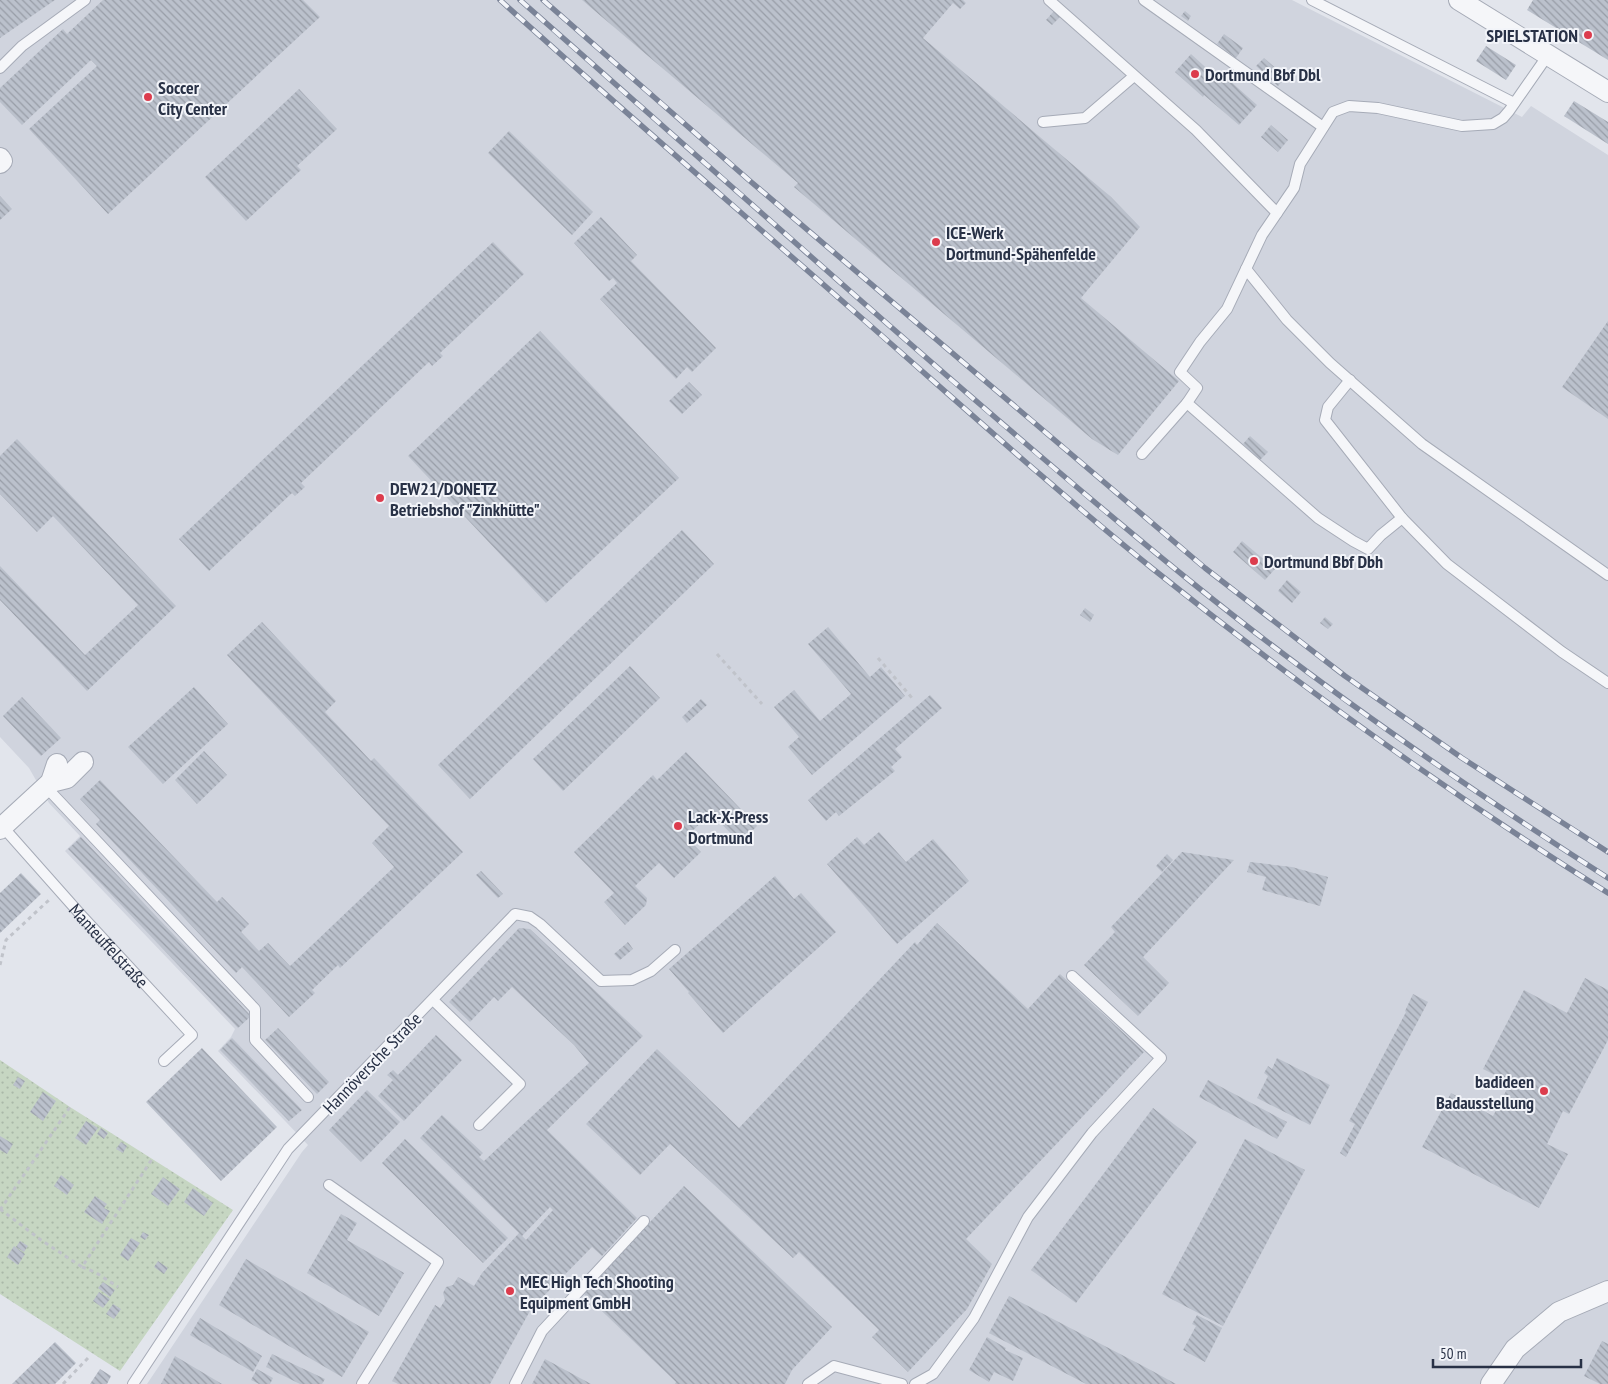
<svg xmlns="http://www.w3.org/2000/svg" width="1608" height="1384" font-family="'PT Sans Narrow',sans-serif">
<style>
.built{fill:#d0d4de}
.garden{fill:url(#garden-dots)}
.building{fill:url(#building-back-hatch);fill-rule:evenodd}
.lines{fill:none;stroke-linecap:round;stroke-linejoin:round}
.service-casing{stroke:#a6abb7;stroke-width:12}
.minor-casing{stroke:#a6abb7;stroke-width:22}
.path{stroke:#c0c3ca;stroke-width:3;stroke-dasharray:4 4;stroke-linecap:butt}
.service{stroke:#f5f6f9;stroke-width:10}
.minor{stroke:#f5f6f9;stroke-width:20}
.rail-casing{stroke:#7a8397;stroke-width:5.5}
.rail{stroke:#f2f4f9;stroke-width:4;stroke-dasharray:11;stroke-linecap:butt}
.poi-dot{fill:#dc3c4d;stroke:#f2f4f9;stroke-width:2}
.labels{text-anchor:middle;dominant-baseline:central;stroke-width:4;stroke-linejoin:round;paint-order:stroke}
.poi-label{font-size:18px;font-weight:bold;fill:#283146;stroke:#f2f4f9;text-anchor:start}
.street-label{font-size:18px;fill:#283146;stroke:#f2f4f9}
</style>
<defs>
<pattern id="garden-dots" width="8" height="8" patternUnits="userSpaceOnUse" patternTransform="scale(1.25)"><rect width="8" height="8" fill="#c6d6c2"/><path d="M2 2h.1M6 6h.1" fill="none" stroke="#aab8a8" stroke-width="1.8" stroke-linecap="round"/></pattern>
<pattern id="building-back-hatch" width="6" height="6" patternUnits="userSpaceOnUse" patternTransform="scale(1.25)"><rect width="6" height="6" fill="#bbc1cc"/><path d="M-1 5l2 2M0 0l6 6M5-1l2 2" fill="none" stroke="#989da7"/></pattern>
</defs>
<rect width="100%" height="100%" fill="#e2e5ec"/>
<polygon class="built" points="0,0 1292,0 1522,117 1531,106 1608,155 1608,1384 147,1384 302,1152 308,1145 218,1051 231,1037 235,1029 65,851 80,836 49,803 29,768 0,737"/>
<polygon class="garden" points="0,1060 70,1107 233,1210 120,1371 0,1294"/>
<g class="building">
<polygon points="0,0 55,0 0,38"/>
<polygon points="103,0 303,0 320,17 108,214 29,129 97,66 91,60 22,125 0,102 0,88 63,29 67,34"/>
<polygon points="582,0 963,0 966,3 960,9 953,3 923,38 1111,197 1140,227 1081,298 1179,381 1118,455 1092,439 794,187 798,183"/>
<polygon points="1533,0 1608,0 1608,60 1527,10"/>
<polygon points="1054,11 1061,16 1052,25 1046,20"/>
<polygon points="1185,11 1191,16 1188,21 1181,16"/>
<polygon points="1224,34 1243,48 1236,58 1217,44"/>
<polygon points="1486,46 1516,65 1506,80 1476,61"/>
<polygon points="1191,54 1215,76 1219,71 1257,105 1239,125 1204,95 1203,97 1175,72"/>
<polygon points="1264,58 1286,77 1278,86 1256,66"/>
<polygon points="299,89 337,129 297,166 301,170 246,221 205,177"/>
<polygon points="1574,101 1608,122 1608,144 1564,116"/>
<polygon points="1271,125 1288,140 1278,152 1261,137"/>
<polygon points="509,131 593,212 572,235 488,153"/>
<polygon points="0,196 12,209 0,220"/>
<polygon points="601,217 637,255 631,261 716,348 692,372 687,367 676,379 600,299 617,283 613,278 609,281 574,243"/>
<polygon points="493,242 524,274 440,353 443,356 432,366 429,362 301,483 305,487 295,496 292,493 209,571 179,539"/>
<polygon points="1608,321 1608,419 1562,387"/>
<polygon points="540,331 679,478 546,603 408,456"/>
<polygon points="689,382 702,395 682,414 669,401"/>
<polygon points="1250,436 1268,452 1260,460 1243,444"/>
<polygon points="17,439 176,606 87,691 0,600 0,566 85,655 138,605 53,516 37,532 0,494 0,456"/>
<polygon points="682,530 714,564 470,799 438,765"/>
<polygon points="1242,541 1275,569 1265,580 1233,552"/>
<polygon points="1287,580 1301,592 1292,603 1278,591"/>
<polygon points="1085,608 1094,615 1090,622 1080,615"/>
<polygon points="1325,617 1333,624 1328,629 1320,623"/>
<polygon points="262,622 336,701 325,712 371,761 374,758 463,852 340,968 338,965 312,990 315,993 289,1017 242,967 236,973 96,824 100,820 80,799 100,780 217,902 222,897 249,924 241,932 259,951 268,943 290,966 394,867 372,843 389,826 227,655"/>
<polygon points="828,627 870,677 881,667 905,696 812,775 788,747 799,737 774,707 794,690 820,721 851,694 808,644"/>
<polygon points="630,666 660,698 563,791 533,759"/>
<polygon points="194,687 228,724 163,784 128,747"/>
<polygon points="930,695 942,708 895,749 902,757 891,767 895,771 839,816 836,812 826,821 808,800"/>
<polygon points="22,697 61,738 41,756 3,716"/>
<polygon points="701,699 707,705 687,723 682,717"/>
<polygon points="204,751 227,775 197,804 175,780"/>
<polygon points="686,752 757,826 740,843 711,813 686,837 701,852 674,878 659,863 635,886 647,898 646,905 625,925 604,902 614,893 574,852 653,775 657,780"/>
<polygon points="879,832 906,862 933,839 969,881 897,944 827,864 857,837 864,845"/>
<polygon points="81,837 251,1016 238,1028 68,849"/>
<polygon points="1182,852 1234,860 1143,957 1169,983 1138,1016 1084,965 1115,932 1111,927"/>
<polygon points="1167,854 1173,860 1162,872 1156,866"/>
<polygon points="1250,862 1292,867 1328,877 1320,906 1262,890 1266,877 1247,872"/>
<polygon points="481,871 503,894 498,898 476,875"/>
<polygon points="21,873 41,894 0,933 0,893"/>
<polygon points="775,876 794,899 801,893 836,932 723,1033 688,993 689,992 669,969"/>
<polygon points="937,923 1028,1009 1060,974 1144,1052 966,1239 992,1264 967,1309 908,1372 872,1337 879,1330 799,1252 793,1258 670,1144 640,1175 586,1124 657,1049 739,1128 915,942 917,945"/>
<path d="M519,928l11,1 113,107 -96,94 90,88 -35,38 -10,-9 -61,62 -41,75h-92l-6,-3 43,-76 5,3 5,-8 -2,-7 3,-6 7,-2 5,-8 16,9 8,-13 37,-40 -99,-95 22,-23 41,38 -4,4 5,4 105,-98 -15,-18 -62,-58 -14,14 -4,-4 -24,25 -21,-20zM550,1207l3,3 -27,30 -4,-4z"/>
<polygon points="628,942 633,949 620,960 614,954"/>
<polygon points="1585,978 1608,990 1608,1040 1569,1114 1563,1111 1547,1144 1568,1154 1539,1208 1422,1147 1451,1093 1493,1116 1507,1089 1491,1081 1495,1075 1483,1069 1524,990 1567,1013"/>
<polygon points="1413,994 1428,1002 1346,1157 1340,1153 1355,1124 1349,1121 1406,1012 1405,1011"/>
<polygon points="278,1028 329,1082 317,1094 265,1040"/>
<polygon points="436,1035 462,1060 404,1121 378,1096 393,1080 387,1075 393,1070 398,1075"/>
<polygon points="232,1038 302,1110 289,1121 220,1050"/>
<polygon points="202,1048 277,1127 221,1181 146,1102"/>
<polygon points="1277,1058 1330,1085 1310,1125 1257,1098 1268,1076 1264,1073 1268,1066 1272,1069"/>
<polygon points="18,1077 25,1081 20,1089 13,1085"/>
<polygon points="1208,1080 1287,1122 1277,1139 1199,1097"/>
<polygon points="367,1090 400,1122 361,1162 329,1130"/>
<polygon points="43,1092 56,1101 43,1121 30,1112"/>
<polygon points="1153,1108 1197,1142 1076,1303 1031,1270"/>
<polygon points="86,1121 98,1128 86,1145 75,1138"/>
<polygon points="101,1128 108,1133 104,1139 97,1134"/>
<polygon points="0,1136 13,1144 7,1154 0,1150"/>
<polygon points="405,1139 508,1238 483,1263 382,1163"/>
<polygon points="1245,1139 1305,1170 1223,1326 1162,1294"/>
<polygon points="121,1142 127,1146 123,1153 116,1149"/>
<polygon points="61,1175 74,1185 67,1195 54,1186"/>
<polygon points="163,1177 180,1189 168,1206 151,1194"/>
<polygon points="684,1186 832,1327 792,1370 785,1384 675,1384 676,1382 583,1293"/>
<polygon points="193,1188 213,1203 204,1216 184,1202"/>
<polygon points="95,1196 107,1204 104,1208 110,1211 102,1224 84,1212"/>
<polygon points="341,1214 357,1223 347,1240 404,1273 379,1316 307,1273"/>
<polygon points="143,1232 149,1235 145,1240 140,1237"/>
<polygon points="131,1238 140,1243 128,1261 120,1255"/>
<polygon points="20,1241 28,1246 24,1252 16,1247"/>
<polygon points="14,1246 25,1254 18,1265 7,1257"/>
<polygon points="246,1259 369,1332 342,1377 219,1305"/>
<polygon points="158,1261 168,1268 164,1274 154,1267"/>
<polygon points="103,1282 115,1290 110,1297 98,1288"/>
<polygon points="99,1292 110,1299 103,1308 93,1301"/>
<polygon points="1009,1296 1145,1367 1176,1384 1086,1384 989,1333"/>
<polygon points="113,1304 121,1309 114,1319 106,1314"/>
<polygon points="1197,1315 1222,1328 1205,1362 1183,1350 1196,1326 1192,1324"/>
<polygon points="200,1318 262,1356 253,1372 190,1335"/>
<polygon points="987,1337 1006,1348 1005,1350 1023,1358 1013,1381 994,1372 989,1382 969,1370"/>
<polygon points="1602,1341 1608,1344 1608,1384 1600,1384 1584,1376"/>
<polygon points="55,1342 76,1363 55,1384 12,1384"/>
<polygon points="272,1354 325,1379 322,1384 300,1384 266,1367"/>
<polygon points="175,1356 222,1384 161,1384"/>
<polygon points="545,1359 591,1384 532,1384"/>
<polygon points="100,1369 111,1376 107,1384 90,1384"/>
<polygon points="257,1369 273,1378 270,1384 259,1384 251,1380"/>
</g>
<g class="lines">
<g class="service-casing">
<g id="service">
<polyline points="1049,0 1196,130 1277,213"/>
<polyline points="1144,0 1323,127"/>
<polyline points="1312,0 1514,103"/>
<polyline points="0,68 22,46 85,0"/>
<polyline points="1043,122 1085,118 1134,76"/>
<polyline points="1246,269 1287,320 1330,363 1422,444 1608,575"/>
<polyline points="1350,380 1328,407 1325,420 1402,518 1447,564 1562,652 1608,683"/>
<polyline points="1142,454 1187,403"/>
<polyline points="1402,518 1381,535 1368,549 1353,541 1318,518 1187,403 1197,388 1180,372 1200,342 1227,309 1262,235 1294,188 1300,164 1333,112 1349,106 1378,108 1462,126 1493,124 1503,118 1509,111 1548,55"/>
<polyline points="46,787 255,1009 255,1040 308,1097"/>
<path id="s1" d="M3,827l78,88 111,120 -28,26"/>
<polyline points="433,1000 520,1084 479,1125"/>
<polyline points="329,1185 438,1262 362,1384"/>
<polyline points="133,1384 288,1149 515,914 530,917 540,924 601,981 632,980 651,971 675,950"/>
<polyline points="515,1384 542,1331 644,1221"/>
<polyline points="808,1384 834,1366 902,1384"/>
<polyline points="915,1384 933,1374 974,1318 1028,1217 1092,1133 1161,1058 1072,976"/>
</g>
</g>
<g class="minor-casing">
<g id="minor">
<polyline points="1459,0 1608,92"/>
<polyline points="0,158 2,161 0,163"/>
<polyline points="51,782 67,778 83,762"/>
<polyline points="0,829 51,782 57,764"/>
<polyline points="1491,1384 1515,1349 1559,1312 1608,1291"/>
</g>
</g>
<g class="path">
<polyline points="717,654 762,704"/>
<polyline points="878,658 912,698"/>
<polyline points="0,965 6,940 49,900"/>
<polyline points="0,1209 41,1240 82,1267 152,1159"/>
<polyline points="0,1210 70,1107"/>
<polyline points="82,1267 95,1272 118,1287"/>
<polyline points="63,1384 88,1358"/>
</g>
<use href="#service" class="service"/>
<use href="#minor" class="minor"/>
<g class="rail-casing">
<g id="rail">
<path d="M500,0c115,104 233,205 349,307 101,88 200,178 304,262 146,117 297,225 455,324"/>
<path d="M520,0c107,95 215,189 322,284 116,102 233,204 353,301 131,106 271,202 413,293"/>
<polyline points="543,0 750,181 1205,568 1345,676 1462,758 1608,852"/>
</g>
</g>
<use href="#rail" class="rail"/>
</g>
<g class="poi-dot">
<circle cx="1588" cy="35" r="5"/>
<circle cx="1195" cy="74" r="5"/>
<circle cx="148" cy="97" r="5"/>
<circle cx="936" cy="242" r="5"/>
<circle cx="380" cy="498" r="5"/>
<circle cx="1254" cy="561" r="5"/>
<circle cx="678" cy="826" r="5"/>
<circle cx="1544" cy="1091" r="5"/>
<circle cx="510" cy="1291" r="5"/>
</g>
<g class="labels">
<g class="poi-label">
<text x="1578" y="35" text-anchor="end">SPIELSTATION</text>
<text x="1205" y="74">Dortmund Bbf Dbl</text>
<text x="158" y="87">Soccer<tspan x="158" dy="21">City Center</tspan></text>
<text x="946" y="232">ICE-Werk<tspan x="946" dy="21">Dortmund-Spähenfelde</tspan></text>
<text x="390" y="488">DEW21/DONETZ<tspan x="390" dy="21">Betriebshof "Zinkhütte"</tspan></text>
<text x="1264" y="561">Dortmund Bbf Dbh</text>
<text x="688" y="816">Lack-X-Press<tspan x="688" dy="21">Dortmund</tspan></text>
<text x="1534" y="1081" text-anchor="end">badideen<tspan x="1534" dy="21">Badausstellung</tspan></text>
<text x="520" y="1281">MEC High Tech Shooting<tspan x="520" dy="21">Equipment GmbH</tspan></text>
</g>
<g class="street-label">
<text stroke="none"><textPath href="#s1" startOffset="159">Manteuffelstraße</textPath></text>
<text transform="translate(372 1063) rotate(-46)">Hannöversche Straße</text>
</g>
</g>
<path d="M1433 1359v8h148v-8" fill="none" stroke="#283146" stroke-width="2.5"/>
<text x="1440" y="1359" font-size="15" fill="#283146" stroke="#f2f4f9" stroke-width="4" paint-order="stroke">50 m</text>
</svg>
